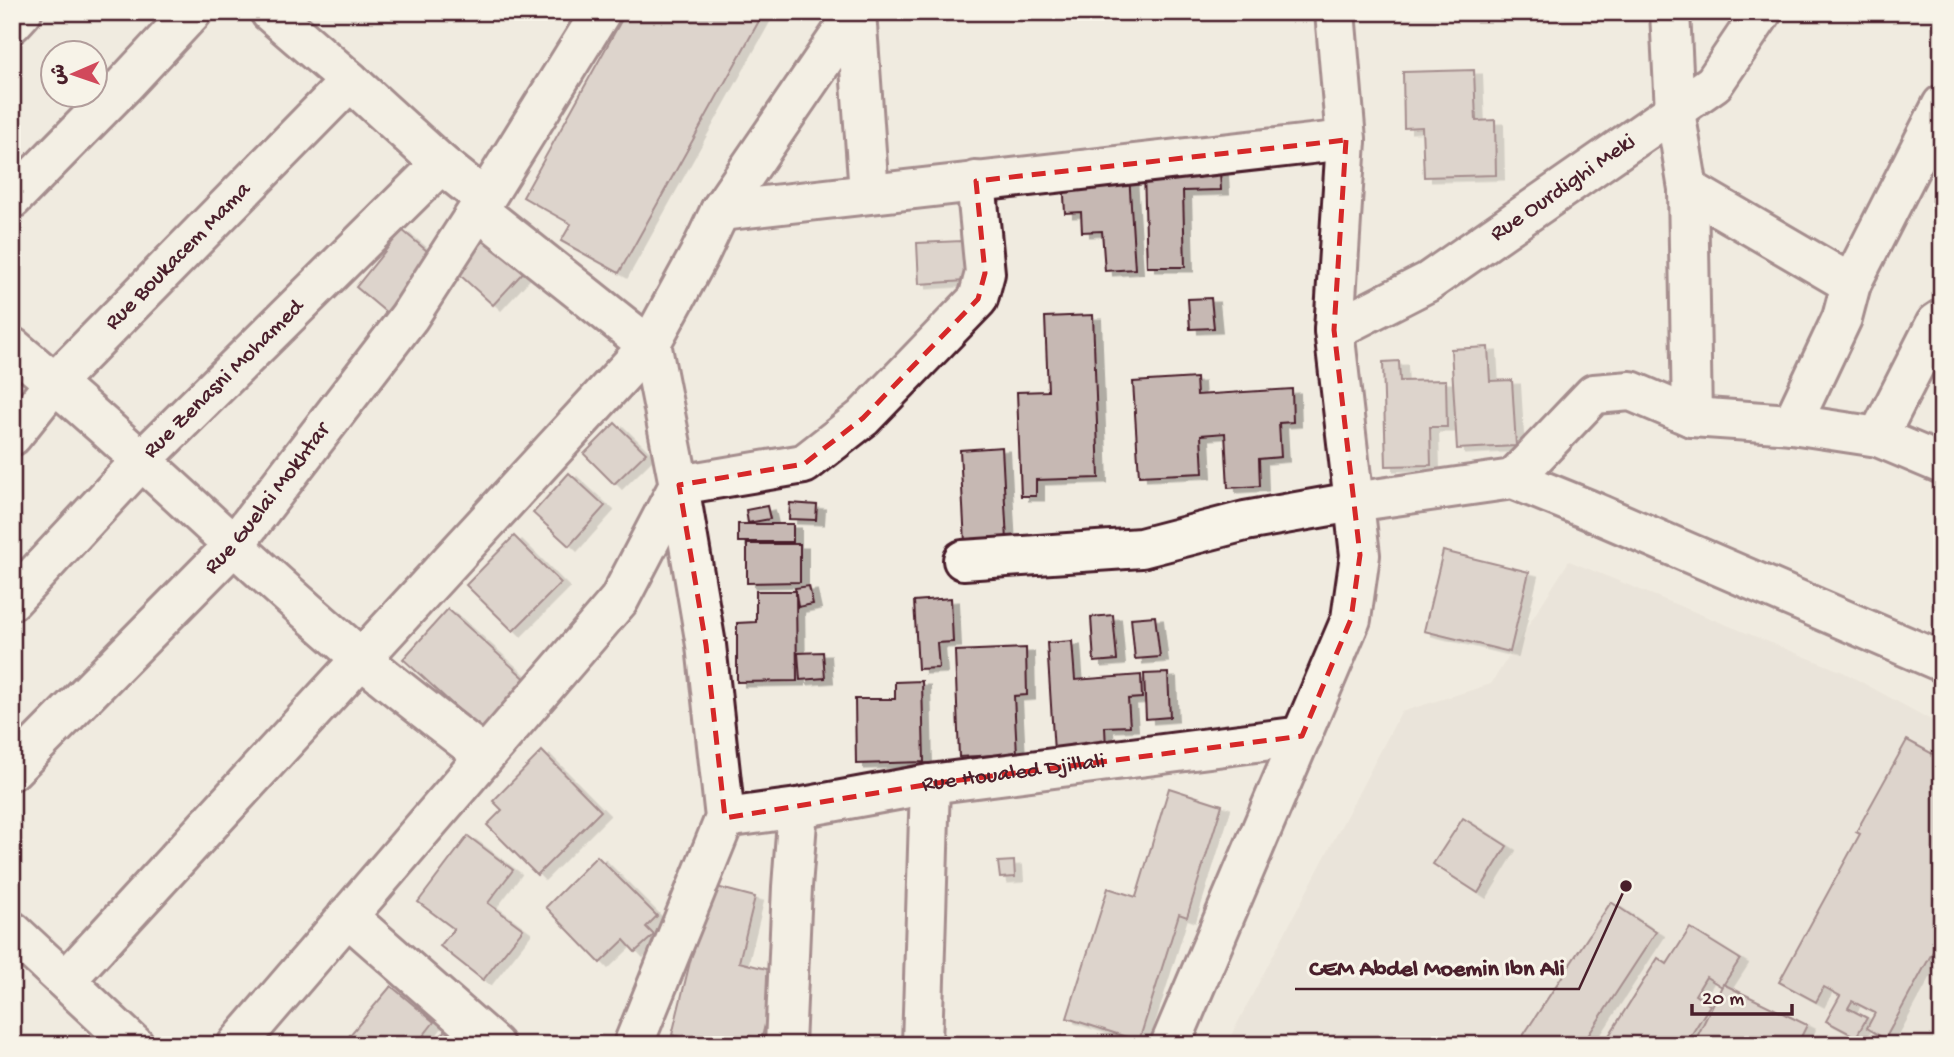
<svg xmlns="http://www.w3.org/2000/svg" width="1954" height="1057" font-family="'Gochi Hand','Playpen Sans Arabic',sans-serif">
<style>
.built{fill:#e3dcd2}
.building{fill:#c6b8b3;stroke:#4a1f2b;stroke-width:2;filter:url(#shadow)}
.lines{fill:none;stroke-linecap:round;stroke-linejoin:round}
.minor-casing{stroke:#4a1f2b;stroke-width:44}
.minor{stroke:#f7f3e8;stroke-width:38}
.marked{fill:none;stroke:#d62828;stroke-width:5;stroke-dasharray:14 9;stroke-linejoin:round}
.labels{text-anchor:middle;dominant-baseline:central;stroke-width:6;stroke-linejoin:round;paint-order:stroke}
.street-label{font-size:23px;fill:#4a1f2b;stroke:#f7f3e8}
.leader{fill:none;stroke:#4a1f2b;stroke-width:2.5}
.callout-dot{fill:#4a1f2b;stroke:#f7f3e8;stroke-width:2.5}
.callout-label{font-size:24px;text-anchor:middle;font-weight:bold;fill:#4a1f2b;stroke:#f7f3e8;stroke-width:6;stroke-linejoin:round;paint-order:stroke}
</style>
<defs>
<filter id="shadow"><feDropShadow dx="8" dy="4.5" stdDeviation="0" flood-color="#0004"/></filter>
</defs>
<rect width="100%" height="100%" fill="#f0ebe0"/>
<filter id="ink" filterUnits="userSpaceOnUse"><feTurbulence type="fractalNoise" baseFrequency=".0143" numOctaves="2"/><feDisplacementMap in="SourceGraphic" scale="14" xChannelSelector="R" yChannelSelector="G"/><feConvolveMatrix kernelMatrix="1 2 1 2 8 2 1 2 1" color-interpolation-filters="sRGB"/></filter>
<g filter="url(#ink)">
<polygon class="built" points="1569,561 1843,672 1942,726 1942,1045 1226,1045 1401,712 1491,684"/>
<g class="building">
<polygon points="626,12 764,12 619,273 561,241 571,224 523,197"/>
<polygon points="1474,70 1476,121 1495,120 1496,175 1424,177 1422,127 1404,128 1403,72"/>
<polygon points="1220,171 1221,190 1183,191 1185,267 1147,267 1144,173"/>
<polygon points="1129,174 1135,269 1105,271 1102,231 1082,232 1081,212 1065,213 1063,178"/>
<polygon points="485,228 528,267 493,305 451,267"/>
<polygon points="402,230 433,256 387,313 356,287"/>
<polygon points="962,241 965,281 919,284 917,243"/>
<polygon points="1211,298 1214,328 1190,329 1188,299"/>
<polygon points="1093,315 1099,478 1036,480 1036,496 1021,496 1017,392 1048,391 1045,317"/>
<polygon points="1488,347 1490,381 1512,380 1516,446 1457,449 1451,349"/>
<polygon points="1399,361 1400,381 1446,380 1447,427 1430,427 1431,465 1386,466 1383,362"/>
<polygon points="1196,378 1197,395 1292,389 1293,422 1279,423 1281,457 1259,459 1260,486 1228,488 1225,433 1201,435 1203,473 1139,476 1133,382"/>
<polygon points="615,423 646,453 614,484 584,454"/>
<polygon points="1002,447 1007,541 965,543 960,450"/>
<polygon points="569,473 605,506 569,546 533,513"/>
<polygon points="790,503 817,505 816,520 789,519"/>
<polygon points="767,506 770,519 748,523 746,510"/>
<rect x="738" y="524" width="55" height="18"/>
<polygon points="514,536 561,583 513,631 466,585"/>
<polygon points="747,544 800,544 800,582 747,583"/>
<polygon points="1443,551 1529,572 1510,652 1424,631"/>
<polygon points="809,586 813,604 798,607 795,588"/>
<polygon points="756,591 796,591 797,681 737,682 737,623 756,622"/>
<polygon points="951,598 953,642 937,643 939,668 918,669 914,601"/>
<polygon points="448,609 541,693 496,744 403,659"/>
<polygon points="1113,615 1117,660 1094,662 1091,617"/>
<polygon points="1155,616 1160,657 1135,659 1131,618"/>
<polygon points="1072,641 1075,680 1141,675 1142,698 1128,699 1130,726 1105,727 1106,748 1054,752 1047,643"/>
<polygon points="1026,648 1027,695 1014,696 1017,754 959,757 955,651"/>
<polygon points="823,652 825,678 800,680 798,653"/>
<polygon points="1168,673 1170,717 1146,719 1144,674"/>
<polygon points="922,681 924,762 856,764 855,699 895,699 895,682"/>
<polygon points="1907,740 1942,759 1942,935 1885,1039 1867,1028 1875,1013 1852,1001 1848,1008 1867,1018 1856,1037 1826,1021 1840,996 1824,987 1816,1002 1779,982 1860,834 1856,832"/>
<polygon points="542,751 601,811 537,875 487,825 502,810 493,801"/>
<polygon points="1169,788 1222,805 1187,917 1179,914 1139,1041 1067,1018 1108,888 1136,897"/>
<polygon points="1463,818 1507,846 1478,893 1433,864"/>
<polygon points="468,836 513,870 488,903 523,929 483,980 440,946 454,929 418,902"/>
<polygon points="597,856 657,916 646,927 654,935 635,952 624,940 600,963 546,907"/>
<polygon points="1014,861 1015,877 1000,878 998,862"/>
<polygon points="709,885 755,897 739,962 778,972 760,1045 713,1045 672,1035"/>
<polygon points="1611,902 1656,932 1582,1045 1517,1045"/>
<polygon points="1690,928 1740,959 1722,987 1706,977 1695,995 1710,1005 1685,1045 1603,1045 1658,958 1667,964"/>
<polygon points="1723,984 1807,1025 1797,1045 1693,1045"/>
<polygon points="391,986 434,1022 416,1045 348,1045 344,1042"/>
<polygon points="455,1021 480,1045 432,1045"/>
</g>
<g class="lines">
<g class="minor-casing">
<g id="minor">
<polyline points="270,12 350,81 441,164 485,199 601,12"/>
<polyline points="856,12 869,193"/>
<polyline points="1670,12 1675,111 1688,189 1692,417"/>
<polyline points="12,23 22,12"/>
<polyline points="1688,189 1851,284 1842,318 1792,424"/>
<polyline points="12,199 124,85 192,12"/>
<polyline points="485,199 479,211 635,335"/>
<polyline points="720,211 1346,140"/>
<polyline points="1851,284 1942,105"/>
<path id="s1" d="M1334,330l94,-48 286,-199 48,-71"/>
<path d="M12,347c120,99 229,210 348,310 40,35 83,66 124,99"/>
<path id="s2" d="M12,436l43,-54 295,-301"/>
<polyline points="1878,437 1936,323 1942,319"/>
<polyline points="1513,479 1594,394 1631,391 1692,417 1792,424 1878,437 1942,464"/>
<polyline points="963,560 1141,548 1245,521 1353,502 1513,479 1587,509 1942,662"/>
<path id="s3" d="M12,600l129,-139 300,-297"/>
<path id="s4" d="M12,770l222,-225 175,-228 76,-118"/>
<path id="s5" d="M725,818l73,-10 132,-24 372,-48"/>
<polyline points="347,916 494,1045"/>
<polyline points="12,931 134,1045"/>
<polyline points="66,980 651,343"/>
<polyline points="237,1045 619,600 679,485 651,343 699,255 720,211 856,12"/>
<polyline points="633,1045 725,818 706,645 679,485 804,464 863,418 978,299 985,273 976,181"/>
<polyline points="785,1045 792,887 798,808"/>
<polyline points="922,1045 930,784"/>
<polyline points="1170,1045 1351,619 1360,555 1334,330 1346,140 1335,12"/>
</g>
</g>
<use href="#minor" class="minor"/>
</g>
</g>
<path d="M0 0H1954V1057H0ZM1346,140l-12,190 26,225 -9,64 -49,117 -372,48 -205,34 -19,-173 -27,-160 125,-21 59,-46 115,-119 7,-26 -9,-92z" fill="#f0ebe0" fill-opacity=".55" fill-rule="evenodd"/>
<path class="marked" d="M1346,140l-12,190 26,225 -9,64 -49,117 -372,48 -205,34 -19,-173 -27,-160 125,-21 59,-46 115,-119 7,-26 -9,-92z"/>
<g class="labels">
<g class="street-label">
<text stroke="none"><textPath href="#s1" startOffset="270">Rue Ourdighi Meki</textPath></text>
<text stroke="none"><textPath href="#s2" startOffset="245">Rue Boukacem Mama</textPath></text>
<text stroke="none"><textPath href="#s3" startOffset="306">Rue Zenasni Mohamed</textPath></text>
<text stroke="none"><textPath href="#s4" startOffset="373">Rue Guelai Mokhtar</textPath></text>
<text stroke="none"><textPath href="#s5" startOffset="292">Rue Houaled Djillali</textPath></text>
</g>
</g>
<path class="leader" d="M1626 886L1579 989H1295"/>
<circle class="callout-dot" cx="1626" cy="886" r="7"/>
<g class="callout-label">
<text x="1437" y="975">CEM Abdel Moemin Ibn Ali</text>
</g>
<rect width="1954" height="1057" fill="none" stroke="#f7f3e8" stroke-width="42"/>
<rect x="21" y="21" width="1912" height="1015" fill="none" stroke="#4a1f2b" stroke-width="2.5" filter="url(#ink)"/>
<g transform="translate(74 74) rotate(268)"><circle r="33" fill="#f7f3e8" stroke="#b29e9c" stroke-width="2"/>
<path d="M0-5L12 26L0 18L-12 26Z" fill="#d1495b"/>
<text y="-10" font-size="19" font-weight="bold" text-anchor="middle" fill="#4a1f2b">ش</text>
</g>
<path d="M1692 1004v10h100v-10" fill="none" stroke="#4a1f2b" stroke-width="3.5"/>
<text x="1702" y="1004" font-size="21" fill="#4a1f2b" stroke="#f7f3e8" stroke-width="5" paint-order="stroke">20 m</text>
</svg>
